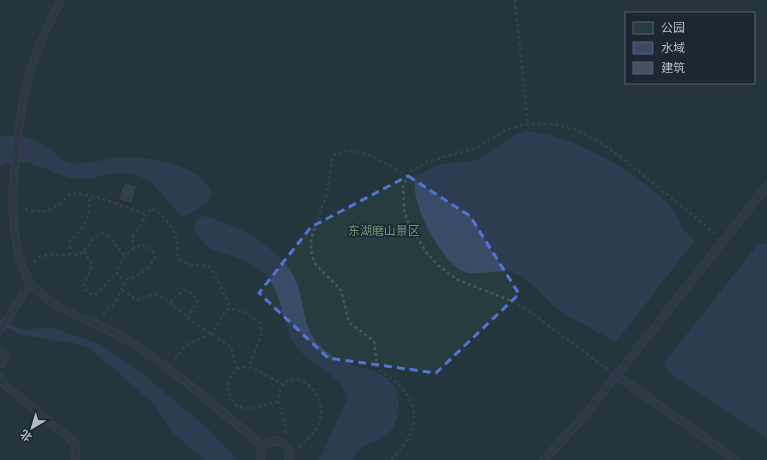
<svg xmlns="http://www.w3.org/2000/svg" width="767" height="460" font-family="'Golos Text','Noto Sans SC',sans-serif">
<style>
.green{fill:#263c3f;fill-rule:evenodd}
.water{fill:#394c67}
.building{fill:#455162;stroke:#1f2835}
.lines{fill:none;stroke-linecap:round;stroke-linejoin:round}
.service-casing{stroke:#565f6c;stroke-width:8}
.path{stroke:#44595c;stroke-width:2.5;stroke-dasharray:3 3;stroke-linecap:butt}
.service{stroke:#38414e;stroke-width:7}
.marked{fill:none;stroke:#5274d3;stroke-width:3;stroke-dasharray:8 5;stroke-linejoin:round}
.labels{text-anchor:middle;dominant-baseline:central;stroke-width:3;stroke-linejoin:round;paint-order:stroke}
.park-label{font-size:12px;fill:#6b9a76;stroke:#1d2633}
</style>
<rect width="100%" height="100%" fill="#242f3e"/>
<path class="green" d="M0,0h767v460h-767zM626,13h128v70h-128z"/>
<g class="water">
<path d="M526,131c44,2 114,43 144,75 7,7 8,16 14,24 3,4 7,7 10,11l-78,101c-19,-11 -40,-20 -58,-33 -14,-10 -24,-26 -40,-34 -16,-9 -35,2 -53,-3 -23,-7 -58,-74 -49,-96l22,-11 39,-5 36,-24z"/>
<path d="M0,136c21,-1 34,1 51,14 6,5 12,12 20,13 16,3 38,-6 54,-6 24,-1 82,10 87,38 -4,8 -21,20 -30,21 -15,-14 -25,-34 -45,-41 -22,-8 -42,8 -64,3 -20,-4 -54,-26 -73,-12z"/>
<path d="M203,216c34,8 80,33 94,67 8,21 5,44 22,62 6,6 14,12 22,16 21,9 54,9 57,37 3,17 -4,36 -21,43 -4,2 -9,3 -14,5 -5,3 -8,9 -11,14h-33l28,-61c1,-20 -38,-36 -50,-51 -18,-23 -12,-57 -35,-76 -6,-5 -11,-9 -18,-12 -22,-9 -41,-6 -50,-34l3,-8z"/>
<polygon points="759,243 767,244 767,438 671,374 666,369 664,365 667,359"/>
<polygon points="0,319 16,327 22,329 54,328 102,345 144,375 207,428 238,460 205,460 174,434 154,404 100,357 84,346 68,342 22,335 0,324"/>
</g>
<polygon class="building" points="124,182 137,186 132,204 118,200"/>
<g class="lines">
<g class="service-casing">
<g id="service">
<path d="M61,0c-12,23 -23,45 -30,69 -15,52 -31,172 0,215 25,30 65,36 96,56 48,30 92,70 136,106"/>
<polyline points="0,331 30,283"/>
<polyline points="0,349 5,355 0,364"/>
<polyline points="616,375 736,460"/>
<polyline points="0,378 6,386 74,442 76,449 75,460"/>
<path d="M261,460c-6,-25 33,-25 28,0"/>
<polyline points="544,460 580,421 767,186"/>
</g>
</g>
<g class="path">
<polyline points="515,0 528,124"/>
<path d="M25,209c15,4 25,4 37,-7 3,-3 6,-7 10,-8 15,-3 59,15 75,21"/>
<path d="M142,245c7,2 11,5 13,12 -4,12 -30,32 -38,16 1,-12 13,-25 25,-28z"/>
<path d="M134,249l-2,-11 19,-30c11,6 22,18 25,30 3,9 -2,17 6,23 8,6 21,2 30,8l19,39"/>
<path d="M84,251l8,14c-2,11 -14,20 -3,29h7l21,-21"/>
<path d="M70,255v-14c17,-18 19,-18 20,-44"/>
<path d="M34,262c13,-14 26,-4 42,-7 13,-3 15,-20 27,-22l7,5 15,18"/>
<polyline points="122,290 137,300 155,294 164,298 193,322 231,347 237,370"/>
<polyline points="170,302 184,290 192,293 198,302 187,317"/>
<polyline points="103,314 116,301 126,279"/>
<polyline points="211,335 225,311 230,308 244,312 260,323 262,332 249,367"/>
<polyline points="175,359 186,345 204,337 208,333"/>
<polyline points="608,369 517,303 458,280 439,266 428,255 407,220 404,210 403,186 410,172 426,162 476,148 508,129 528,124 553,124 576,130 598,141 622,158 715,233"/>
<path d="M278,401c-10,2 -23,9 -33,7 -24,-3 -22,-42 3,-41 8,1 27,14 36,18"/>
<path d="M285,433c2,-14 -9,-26 -6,-39 9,-41 76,12 20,53"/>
<path d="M391,460c23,-23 34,-49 8,-75 -7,-7 -16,-11 -22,-18l-3,-26 -23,-17 -3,-5 -7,-29 -21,-21 -6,-7 -3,-12v-11l16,-46 5,-33 2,-5c23,-13 54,10 73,21"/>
</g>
<use href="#service" class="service"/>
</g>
<path d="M0 0H767V460H0ZM408,176l62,40 49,78 -83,79 -108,-15 -69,-65 52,-66z" fill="#242f3e" fill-opacity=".55" fill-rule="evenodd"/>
<path class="marked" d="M408,176l62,40 49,78 -83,79 -108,-15 -69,-65 52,-66z"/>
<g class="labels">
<g class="park-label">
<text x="384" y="230">东湖磨山景区</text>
</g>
</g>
<rect x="625" y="12" width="130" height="72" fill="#1d2633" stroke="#59626f"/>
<rect x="633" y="22" width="20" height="12" fill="#263c3f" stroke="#59626f"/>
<text x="661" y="32" font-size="12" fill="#b4bcc9">公园</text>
<rect x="633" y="42" width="20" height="12" fill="#394c67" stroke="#59626f"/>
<text x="661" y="52" font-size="12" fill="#b4bcc9">水域</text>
<rect x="633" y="62" width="20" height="12" fill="#455162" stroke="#59626f"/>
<text x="661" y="72" font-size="12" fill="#b4bcc9">建筑</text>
<g transform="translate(32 428) rotate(218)" stroke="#1d2633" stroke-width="3" paint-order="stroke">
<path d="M0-3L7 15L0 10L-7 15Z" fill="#b4bcc9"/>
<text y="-6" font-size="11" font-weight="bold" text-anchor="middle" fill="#b4bcc9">北</text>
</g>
</svg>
